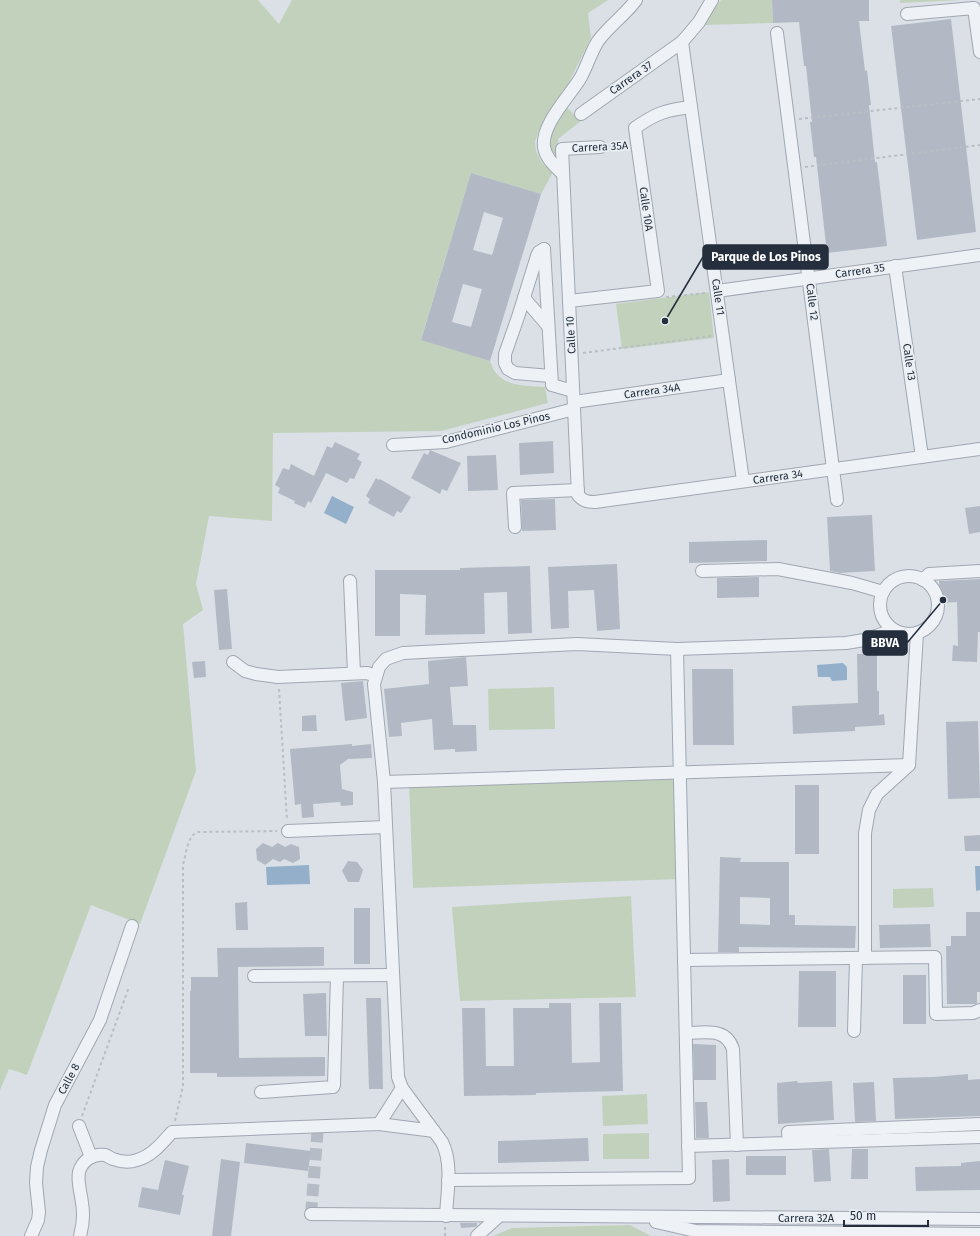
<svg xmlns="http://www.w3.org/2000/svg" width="980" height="1236" font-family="'Fira Sans',sans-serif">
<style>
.green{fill:#c2d1bc}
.water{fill:#93afca}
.building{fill:#b2b9c4;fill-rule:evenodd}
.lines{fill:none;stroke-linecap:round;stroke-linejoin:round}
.minor-tunnel{stroke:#b6bcc5;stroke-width:12;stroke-dasharray:12 6;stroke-linecap:butt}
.minor-casing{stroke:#a0a7b1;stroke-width:14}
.path{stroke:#b9bec5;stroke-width:2;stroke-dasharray:3 3;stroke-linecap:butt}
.minor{stroke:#eef1f5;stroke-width:12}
.labels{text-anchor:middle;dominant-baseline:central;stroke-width:3.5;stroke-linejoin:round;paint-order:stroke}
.street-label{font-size:11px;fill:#242e3d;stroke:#eaeff4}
.leader{fill:none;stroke:#242e3d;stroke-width:1.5}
.callout-dot{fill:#242e3d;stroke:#eaeff4;stroke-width:1.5}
.callout{fill:#242e3d;stroke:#242e3d;stroke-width:1.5}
.callout-label{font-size:12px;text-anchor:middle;font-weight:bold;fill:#fff}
</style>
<rect width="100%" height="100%" fill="#dbe0e7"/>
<g class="green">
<path d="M0,0h258l21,24 13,-24h316l-20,13 3,25 -23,46 -29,46 -4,12 1,9 6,12 11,9 -12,22 -70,-21 -50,166 69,22c2,4 3,9 6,12 11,14 33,13 49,14l3,16 -107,28 -168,2 -1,88 -63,-5 -13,68 7,26 -20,14 13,147 -56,153 -49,-19 -64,170 -18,-6 -9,21z"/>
<polygon points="721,0 772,0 773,23 703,25"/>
<polygon points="900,0 961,0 900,3"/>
<polygon points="567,108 581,121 558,139 558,159 549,151 549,136"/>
<polygon points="709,292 714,338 622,349 616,304"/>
<polygon points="554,687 555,729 489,730 488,689"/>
<polygon points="676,771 680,879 413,888 409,781"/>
<polygon points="933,888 934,907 893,908 893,889"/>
<polygon points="631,896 636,997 460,1001 452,907"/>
<polygon points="647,1094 648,1124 603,1126 602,1096"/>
<polygon points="649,1133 649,1159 603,1159 603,1134"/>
<polygon points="630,1225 651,1236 493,1236 512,1228"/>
</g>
<g class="water">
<polygon points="332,496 354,507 346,524 324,513"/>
<polygon points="843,663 847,667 847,680 832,681 830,677 818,677 817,665"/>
<polygon points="309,865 310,884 267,885 266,867"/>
<polygon points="975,866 980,866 980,890 976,891"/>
</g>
<g class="building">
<polygon points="772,0 869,0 869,21 859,21 865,71 867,70 871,105 869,105 875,162 877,162 887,246 827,253 816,157 814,157 810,122 812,122 806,66 804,66 799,22 773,23"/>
<polygon points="951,19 976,232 917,240 891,26"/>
<path d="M471,173l70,21 -51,167 -69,-21zM484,212l19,6 -11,37 -19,-5zM463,284l19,5 -11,38 -19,-5z"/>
<polygon points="553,441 554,473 520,475 519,443"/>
<polygon points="335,442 360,454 357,459 362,462 354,479 350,478 347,483 326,473 311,503 308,501 305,508 294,503 295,501 278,493 280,488 275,485 283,468 289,470 291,464 314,476 327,446 332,448"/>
<polygon points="430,450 461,463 447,491 442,489 440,494 411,478 424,453 428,455"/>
<polygon points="496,455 498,490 468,491 467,456"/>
<polygon points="376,478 379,480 380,479 411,497 401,513 397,511 394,517 368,503 370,499 366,496"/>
<polygon points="555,499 556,530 522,531 521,500"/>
<polygon points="980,506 980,532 969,534 965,508"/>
<polygon points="872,515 875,571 840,573 830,571 827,517"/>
<polygon points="767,540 767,561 689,563 689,542"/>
<polygon points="617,564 620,629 597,631 594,590 568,591 569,628 551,629 548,567"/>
<polygon points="530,566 532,633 508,634 507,592 484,593 485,634 425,635 426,595 400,594 400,636 375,636 375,570 460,570 460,568"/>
<polygon points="759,577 759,597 717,598 717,578"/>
<polygon points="980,579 980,632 978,632 977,662 952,661 953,645 958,646 957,602 940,603 939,581"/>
<polygon points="227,589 232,649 219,650 214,590"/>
<polygon points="857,654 877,654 877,691 879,691 879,715 884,714 885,725 855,727 855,731 793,734 792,706 858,703"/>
<polygon points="466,657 468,686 450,687 453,725 476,725 477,751 455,752 455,749 434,750 432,719 401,723 402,736 389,737 384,689 429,684 428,661"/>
<polygon points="205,661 206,677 194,678 192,662"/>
<polygon points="692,669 733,669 734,745 693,745"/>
<polygon points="363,681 367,718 345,721 341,683"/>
<polygon points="316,715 317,731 302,731 302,716"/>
<polygon points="978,721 980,798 948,799 946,722"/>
<polygon points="352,744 352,746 371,744 372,758 348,759 340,765 342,789 353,792 353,805 341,806 340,802 313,804 314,817 302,818 301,804 295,805 290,749"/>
<rect x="795" y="785" width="24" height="69"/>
<polygon points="980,835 980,851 965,851 964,836"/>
<polygon points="263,843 272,847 278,843 285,847 291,844 299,847 300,859 293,863 284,859 280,862 273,859 265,865 257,860 256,849"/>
<path d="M720,857l21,1 -1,4h49v53h6v10l61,1 -1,22 -116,-1v5h-21zM740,897l30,1v27l-30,-1z"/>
<polygon points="348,861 357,862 363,870 359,882 348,882 342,871"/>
<polygon points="247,902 248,930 236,930 235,903"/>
<rect x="354" y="908" width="16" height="56"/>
<polygon points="966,912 980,912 980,992 977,992 977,1003 976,1004 947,1004 946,946 951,946 951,936 966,936"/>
<polygon points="930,924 931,947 880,948 879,925"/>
<polygon points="324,947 324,966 238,967 239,1058 325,1057 325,1076 217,1077 217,1073 190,1073 190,991 191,991 191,977 218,977 217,948"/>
<polygon points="799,971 836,971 836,1027 798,1027"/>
<rect x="903" y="975" width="23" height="49"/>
<polygon points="326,993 327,1036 305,1036 303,994"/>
<polygon points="366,998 381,998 383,1089 369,1089"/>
<polygon points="549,1003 571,1003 572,1063 600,1062 599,1003 621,1003 623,1091 536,1093 536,1095 464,1096 462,1008 485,1008 486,1066 514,1066 513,1008 549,1008"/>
<polygon points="693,1044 716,1045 716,1080 694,1080"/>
<polygon points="968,1074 968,1080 980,1079 980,1116 895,1119 893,1078 933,1077"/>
<polygon points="797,1081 798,1083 832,1081 834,1120 778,1124 777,1083"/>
<polygon points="874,1082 876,1121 855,1122 853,1083"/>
<polygon points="695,1102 707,1102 709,1138 696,1138"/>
<polygon points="588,1138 589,1161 498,1163 498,1141"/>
<polygon points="246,1143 311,1151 308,1171 244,1163"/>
<polygon points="829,1149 831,1181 814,1182 812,1150"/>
<polygon points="852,1149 868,1149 868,1179 851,1179"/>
<rect x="746" y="1156" width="40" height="19"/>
<polygon points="221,1159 240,1162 231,1236 212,1236"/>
<polygon points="729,1159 730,1201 713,1202 712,1160"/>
<polygon points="165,1160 189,1166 182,1195 184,1195 180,1215 138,1207 142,1187 158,1190"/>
<polygon points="980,1161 980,1190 916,1191 915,1167 961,1166 961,1163"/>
<polygon points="460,1223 477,1223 477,1226 475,1227 461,1228"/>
</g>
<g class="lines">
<polyline class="minor-tunnel" points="311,1214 318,1126"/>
<g class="minor-casing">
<g id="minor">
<polyline points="907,14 974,8 980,52"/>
<polyline points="777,33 837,500"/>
<polyline points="682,42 743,481"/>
<polyline points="581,114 682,42 699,22 712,0"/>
<path d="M600,147l-38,2 16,346c5,6 9,7 17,7l385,-53"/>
<path d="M563,174c-8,-8 -17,-15 -19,-27 -3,-23 26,-51 37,-70 6,-11 10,-25 17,-36 11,-15 27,-26 38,-41"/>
<polyline points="544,249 539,252 537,256 518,317 505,354 505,363 508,369 515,373 551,376"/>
<polyline points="544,249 552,385 573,391"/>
<polyline points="895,266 922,457"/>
<polyline points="717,291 980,255"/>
<polyline points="524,298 548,326"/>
<path d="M569,301l89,-10 -23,-163c21,-15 31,-18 56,-21"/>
<polyline points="574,402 729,380"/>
<polyline points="393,445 446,442 574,409"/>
<polyline points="515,527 513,493 578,490"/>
<polyline points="702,571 778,569 852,583 883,592"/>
<circle cx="909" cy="605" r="29"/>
<polyline points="923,580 929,574 980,571"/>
<polyline points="350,581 354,673"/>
<polyline points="233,662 245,671 256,674 278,677 367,673 376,676"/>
<polyline points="384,782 909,765"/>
<polyline points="288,831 386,827"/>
<polyline points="865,958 865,833 869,810 877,794 909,765 917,633"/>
<polyline points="684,960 935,957 936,1014 973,1013 980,1010"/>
<polyline points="254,976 393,975"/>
<polyline points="854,1031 856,958"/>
<path d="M686,1033c19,0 40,-6 47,16l4,96"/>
<polyline points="261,1092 333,1087 334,1085 337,976"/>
<polyline points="379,1124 402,1088"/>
<polyline points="79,1126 91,1157"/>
<polyline points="789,1143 980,1137"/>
<polyline points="688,1146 789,1143 788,1132 980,1124"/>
<polyline points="448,1180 689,1178 677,649"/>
<polyline points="311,1214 980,1219"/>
<path d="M446,1216c1,-24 7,-52 -4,-74l-40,-54 -4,-11 -14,-295 -10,-98 5,-17 7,-8 17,-6 174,-9 100,5 169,-6 18,-3 29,-10"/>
<polyline points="656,1222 696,1231 980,1234"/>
<polyline points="31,1236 38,1220 39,1212 36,1183 37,1167 41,1150 55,1105 100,1020 132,926"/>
<path d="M80,1236c3,-11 4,-22 2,-33 -1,-10 -5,-21 -3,-31 3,-11 14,-19 26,-17 3,1 5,3 8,4 8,3 16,4 24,1 15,-4 25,-17 35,-28l207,-8 55,7"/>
<polyline points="477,1236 499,1216"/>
</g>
</g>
<g class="path">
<polyline points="799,119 980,99"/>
<polyline points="611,146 626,145"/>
<polyline points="805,167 980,145"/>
<polyline points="666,297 706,293"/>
<polyline points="583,353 711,336"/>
<polyline points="279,689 287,820"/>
<polyline points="82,1116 129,987"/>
<path d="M175,1121l8,-35v-221c3,-10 4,-30 15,-33l79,-1"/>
<polyline points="445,1236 445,1227"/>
</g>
<use href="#minor" class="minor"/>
</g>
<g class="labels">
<g class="street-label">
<text transform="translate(631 78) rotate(-35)">Carrera 37</text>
<text transform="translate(600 147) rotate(-3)">Carrera 35A</text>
<text transform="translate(646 209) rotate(82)">Calle 10A</text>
<text transform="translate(860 271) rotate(-8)">Carrera 35</text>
<text transform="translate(718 297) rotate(82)">Calle 11</text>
<text transform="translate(812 302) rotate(83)">Calle 12</text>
<text transform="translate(571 335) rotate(-93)">Calle 10</text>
<text transform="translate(909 362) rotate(82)">Calle 13</text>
<text transform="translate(652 391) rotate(-8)">Carrera 34A</text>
<text transform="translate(496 428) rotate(-13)">Condominio Los Pinos</text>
<text transform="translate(778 477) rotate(-8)">Carrera 34</text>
<text transform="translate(69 1079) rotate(-62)">Calle 8</text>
<text x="806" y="1218">Carrera 32A</text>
</g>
</g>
<path class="leader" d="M665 321L703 257M943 600L907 643"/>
<g class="callout-dot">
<circle cx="665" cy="321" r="4"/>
<circle cx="943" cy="600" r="4"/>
</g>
<g class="callout">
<rect x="703" y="245" width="125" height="24" rx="4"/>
<rect x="863" y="631" width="44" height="24" rx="4"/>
</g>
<g class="callout-label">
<text x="766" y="261">Parque de Los Pinos</text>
<text x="885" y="647">BBVA</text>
</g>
<path d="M844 1220v6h84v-6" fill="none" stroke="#242e3d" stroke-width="2"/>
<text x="850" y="1220" font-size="12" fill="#242e3d" stroke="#eaeff4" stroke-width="3" paint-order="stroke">50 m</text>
</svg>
